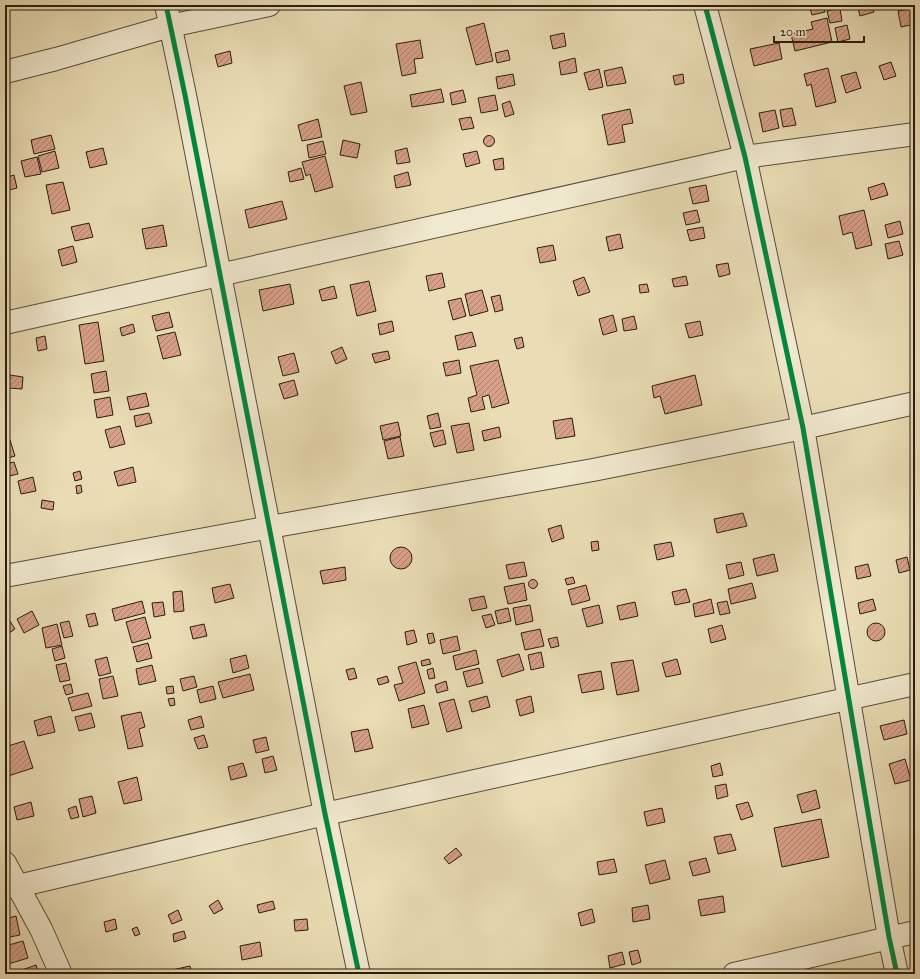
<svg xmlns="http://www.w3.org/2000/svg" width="920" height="979" font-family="'IM FELL Great Primer',serif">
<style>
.building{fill:url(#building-hatch);stroke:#281e12}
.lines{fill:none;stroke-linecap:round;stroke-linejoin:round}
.minor-casing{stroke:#584e3b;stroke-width:24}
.tertiary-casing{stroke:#584e3b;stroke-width:24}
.minor{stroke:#f1e9cf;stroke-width:22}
.tertiary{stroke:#f1e9cf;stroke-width:22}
.cycleway-casing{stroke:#f1e9cf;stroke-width:8}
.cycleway{stroke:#00873e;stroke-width:5}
</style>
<defs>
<pattern id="building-hatch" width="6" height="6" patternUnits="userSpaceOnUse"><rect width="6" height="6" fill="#d8a088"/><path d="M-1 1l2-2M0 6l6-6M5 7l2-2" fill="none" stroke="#af826e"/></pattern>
</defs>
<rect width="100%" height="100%" fill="#eaddb5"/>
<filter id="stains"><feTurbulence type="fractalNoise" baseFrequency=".005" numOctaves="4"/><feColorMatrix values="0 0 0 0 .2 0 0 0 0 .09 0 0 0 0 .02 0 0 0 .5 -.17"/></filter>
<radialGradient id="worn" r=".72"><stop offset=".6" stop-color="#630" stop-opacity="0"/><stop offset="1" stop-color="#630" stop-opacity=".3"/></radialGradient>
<g class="building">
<polygon points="647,5 664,5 665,7 648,10"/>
<polygon points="809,5 824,5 825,12 812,15"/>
<polygon points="857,5 872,5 874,12 860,16"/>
<polygon points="840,8 842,21 830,23 827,11"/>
<polygon points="915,8 915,24 901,27 898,11"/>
<polygon points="827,18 832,42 795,51 791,34 813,29 811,22"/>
<polygon points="484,23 493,61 476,65 466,28"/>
<polygon points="847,25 850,39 838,42 835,28"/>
<polygon points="564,33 566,46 553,49 550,36"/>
<polygon points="420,40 423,58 414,59 416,73 402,76 396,44"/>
<polygon points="779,43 782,59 754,66 750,49"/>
<polygon points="508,50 510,60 497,63 495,53"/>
<polygon points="230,51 232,63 218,67 215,55"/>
<polygon points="575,58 577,72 561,75 559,62"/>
<polygon points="891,62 896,76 884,80 879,66"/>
<polygon points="622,67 626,83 607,86 604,71"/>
<polygon points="828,68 836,102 816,107 811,84 807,86 804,74"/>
<polygon points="599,69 603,87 589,90 584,73"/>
<polygon points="856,72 861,88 846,93 841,76"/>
<polygon points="513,74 515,85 498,89 496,77"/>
<polygon points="683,74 684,83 675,85 673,76"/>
<polygon points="361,82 367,112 351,115 344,86"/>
<polygon points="441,89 444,102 412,107 410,95"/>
<polygon points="463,90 466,102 452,105 450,93"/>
<polygon points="495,95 498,110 481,113 478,98"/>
<polygon points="510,101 514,114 505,117 502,104"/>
<polygon points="792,108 796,125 783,127 780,110"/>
<polygon points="630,109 633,123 622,125 625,142 608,145 602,115"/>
<polygon points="775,110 779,128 763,132 759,113"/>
<polygon points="471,117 474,128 462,130 459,119"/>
<polygon points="318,119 322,137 302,141 298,125"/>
<polygon points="51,135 55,149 34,154 31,140"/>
<circle cx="489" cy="141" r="5.5"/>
<polygon points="343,140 360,144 357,158 340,155"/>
<polygon points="323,141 326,154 309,158 307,145"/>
<polygon points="103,148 107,164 90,168 86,152"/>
<polygon points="407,148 410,162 397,164 395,151"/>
<polygon points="55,151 59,168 42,172 38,156"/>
<polygon points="477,151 480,163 466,167 463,154"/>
<polygon points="325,156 333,187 315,192 310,174 306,176 302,162"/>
<polygon points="37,157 41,174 25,177 21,161"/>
<polygon points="503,158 504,169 495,170 493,160"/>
<polygon points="301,168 304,179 290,182 288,172"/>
<polygon points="408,172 411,185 396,188 394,176"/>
<polygon points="14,175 17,188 5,191 5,178"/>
<polygon points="63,182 70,210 52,214 46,185"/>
<polygon points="884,183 888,195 871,200 868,188"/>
<polygon points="706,185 709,201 693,204 689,188"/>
<polygon points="282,201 287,219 249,228 245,210"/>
<polygon points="697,210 700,222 686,225 683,213"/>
<polygon points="864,210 872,245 856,249 852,232 843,235 839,216"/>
<polygon points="900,221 903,234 888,238 885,225"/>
<polygon points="89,223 93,237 75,241 71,227"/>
<polygon points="163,225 167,246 146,249 142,229"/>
<polygon points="703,227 705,238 690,241 687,230"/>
<polygon points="620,234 623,248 609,251 606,237"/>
<polygon points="899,241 903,255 888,259 885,244"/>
<polygon points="553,245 556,260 540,263 537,248"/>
<polygon points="73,246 77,262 62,266 58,250"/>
<polygon points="728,263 730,274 719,277 716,265"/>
<polygon points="442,273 445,287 429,291 426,276"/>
<polygon points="686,276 688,285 674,287 672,279"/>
<polygon points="584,277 590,292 578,296 573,281"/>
<polygon points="369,281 376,311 357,316 350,285"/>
<polygon points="290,284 294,304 263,311 259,290"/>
<polygon points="647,284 649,292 640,293 639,285"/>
<polygon points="334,286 337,298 322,301 319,290"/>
<polygon points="482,290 488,311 470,316 465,294"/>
<polygon points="500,295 503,310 495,312 491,297"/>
<polygon points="461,298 466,316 453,320 448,301"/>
<polygon points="169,312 173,327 156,331 152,316"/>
<polygon points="613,315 617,331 603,335 599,319"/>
<polygon points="634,316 637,329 624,331 622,319"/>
<polygon points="392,321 394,331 380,335 378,324"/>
<polygon points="700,321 703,335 689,338 685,324"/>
<polygon points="98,322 104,361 85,364 79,325"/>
<polygon points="133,324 135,332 122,336 120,328"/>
<polygon points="175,332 181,355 163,359 157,336"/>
<polygon points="472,332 476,346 458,350 455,336"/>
<polygon points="45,336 47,349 38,351 36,338"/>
<polygon points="522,337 524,347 517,349 514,339"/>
<polygon points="342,347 347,359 336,364 331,352"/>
<polygon points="388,351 390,359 375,363 372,354"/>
<polygon points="294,353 299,372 283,376 278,357"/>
<polygon points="459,360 461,373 446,376 443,363"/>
<polygon points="498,360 509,403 492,408 489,395 482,397 485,409 471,412 468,398 477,395 470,366"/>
<polygon points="106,371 109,391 94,393 91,374"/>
<polygon points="10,375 23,377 22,389 9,388"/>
<polygon points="695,375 702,405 665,414 660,396 654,398 652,386"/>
<polygon points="294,380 298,395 284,399 279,384"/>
<polygon points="146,393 149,406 130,410 127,397"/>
<polygon points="110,397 113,415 97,418 94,400"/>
<polygon points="149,413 152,423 136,427 134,416"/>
<polygon points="438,413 441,427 430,429 427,416"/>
<polygon points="572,418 575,436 556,439 553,421"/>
<polygon points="398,422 401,436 383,440 380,426"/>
<polygon points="469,423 474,450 457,453 451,426"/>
<polygon points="120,426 125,444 110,448 105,430"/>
<polygon points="499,427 501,437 484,441 482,431"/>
<polygon points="443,430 446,444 434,447 430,433"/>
<polygon points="400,437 404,456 388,459 384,441"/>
<polygon points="10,440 15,456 5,459 5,441"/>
<polygon points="14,462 18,474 5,477 5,464"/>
<polygon points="133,467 136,482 118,486 114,472"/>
<polygon points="80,471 82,479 75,481 73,473"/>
<polygon points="33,477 36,491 21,494 18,481"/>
<polygon points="81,485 82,492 77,494 76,486"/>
<polygon points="42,500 54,502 53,510 41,508"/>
<polygon points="743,513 747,526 717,533 714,519"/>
<polygon points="561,525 564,538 552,542 548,529"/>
<polygon points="598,541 599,550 592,551 591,542"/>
<polygon points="671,542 674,556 657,560 654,545"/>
<circle cx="401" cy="558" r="11"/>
<polygon points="774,554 778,571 757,576 753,559"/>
<polygon points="907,557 910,570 899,573 896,560"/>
<polygon points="524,562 527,576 509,579 506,565"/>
<polygon points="741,562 744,575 729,579 726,565"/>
<polygon points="868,564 871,576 857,579 855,567"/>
<polygon points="345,567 346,580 323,584 320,571"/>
<polygon points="573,577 575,583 567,585 565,579"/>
<circle cx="533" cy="584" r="4.5"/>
<polygon points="524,583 527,600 508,604 504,587"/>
<polygon points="752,583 756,598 731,604 728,589"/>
<polygon points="230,584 234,598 215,603 212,588"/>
<polygon points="586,585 590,600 572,605 568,590"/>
<polygon points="686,589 690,602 675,605 672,592"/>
<polygon points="182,591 184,611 174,612 173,592"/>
<polygon points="484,596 487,608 472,611 469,599"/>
<polygon points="711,599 714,613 695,617 693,604"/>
<polygon points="873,599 876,610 860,614 858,603"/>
<polygon points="142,601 145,613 115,621 112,609"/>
<polygon points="727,601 730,613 720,615 717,603"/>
<polygon points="163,602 165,615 154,617 152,603"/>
<polygon points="635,602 638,616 620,620 617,606"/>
<polygon points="530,605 533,621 516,625 513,608"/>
<polygon points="599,605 603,623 587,627 582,609"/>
<polygon points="508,608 511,621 498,624 495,611"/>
<polygon points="32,611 39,625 24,633 17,619"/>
<polygon points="95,613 98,625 89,627 86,615"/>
<polygon points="491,614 495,625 486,628 482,616"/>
<polygon points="145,617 151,638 132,643 126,622"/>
<polygon points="8,618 15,629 5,636 5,620"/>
<polygon points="69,621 73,636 64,638 60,623"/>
<circle cx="876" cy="632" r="9"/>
<polygon points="57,624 62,645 46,648 42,628"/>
<polygon points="204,624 207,636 193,639 190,627"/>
<polygon points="722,625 726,639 711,643 708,629"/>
<polygon points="540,629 544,646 525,650 521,633"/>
<polygon points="414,630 417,642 407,645 405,632"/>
<polygon points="433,633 435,642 429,644 427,634"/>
<polygon points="457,636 460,650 443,654 440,640"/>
<polygon points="557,637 559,646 551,648 548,639"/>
<polygon points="148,643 152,658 137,662 133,647"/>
<polygon points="62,646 65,658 55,661 52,649"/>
<polygon points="476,650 479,664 456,670 453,656"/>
<polygon points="541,652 544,667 531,670 528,655"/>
<polygon points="519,654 524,670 502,677 497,660"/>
<polygon points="246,655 249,668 233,673 230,659"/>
<polygon points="107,657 111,673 99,676 95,660"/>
<polygon points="429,659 431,664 422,666 421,661"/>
<polygon points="677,659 681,674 666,677 662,663"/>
<polygon points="633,660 639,691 617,695 611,663"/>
<polygon points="416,662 425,693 399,701 394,685 403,683 398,667"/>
<polygon points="66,663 70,680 60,682 56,665"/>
<polygon points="152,665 156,681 139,685 136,669"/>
<polygon points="354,668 357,678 349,680 346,670"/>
<polygon points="433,668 435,678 429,679 427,670"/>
<polygon points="479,668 483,683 467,687 463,672"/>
<polygon points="601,671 604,689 582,693 578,675"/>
<polygon points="250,674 254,690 223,698 218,682"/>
<polygon points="113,676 118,696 103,699 99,679"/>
<polygon points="194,676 197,687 183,691 180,679"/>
<polygon points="387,676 389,682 379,685 377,679"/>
<polygon points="446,681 448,690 437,693 435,685"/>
<polygon points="71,684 73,693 66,695 63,686"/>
<polygon points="173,686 174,693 167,694 166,687"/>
<polygon points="213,686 216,699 200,703 197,690"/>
<polygon points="88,693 92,706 72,711 68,698"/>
<polygon points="487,696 490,707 472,712 469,701"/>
<polygon points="531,696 534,712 520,716 516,700"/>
<polygon points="174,698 175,705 170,706 168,699"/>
<polygon points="454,699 462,728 447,732 439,703"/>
<polygon points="424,705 429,724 412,728 408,709"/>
<polygon points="141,712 145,727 139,729 143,746 128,749 121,716"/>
<polygon points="91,713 95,727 79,731 75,717"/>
<polygon points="51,716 55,732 38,736 34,721"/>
<polygon points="201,716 204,727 191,730 188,720"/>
<polygon points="904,720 907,734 884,740 880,726"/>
<polygon points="368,729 373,748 355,752 351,732"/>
<polygon points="204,735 208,747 198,749 194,738"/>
<polygon points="266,737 269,750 256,753 253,740"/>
<polygon points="24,741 33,768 5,777 5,747"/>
<polygon points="273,756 277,770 265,773 262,759"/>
<polygon points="905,759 911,780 895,784 889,764"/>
<polygon points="243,763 247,776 231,780 228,767"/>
<polygon points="720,763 723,775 713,777 711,766"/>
<polygon points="137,777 142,800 124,804 118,782"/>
<polygon points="726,784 728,796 717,799 715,786"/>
<polygon points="816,790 820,808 802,813 797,795"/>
<polygon points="92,796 96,813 83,817 79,799"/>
<polygon points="31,802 34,816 17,820 14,807"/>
<polygon points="748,802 753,816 741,820 736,805"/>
<polygon points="76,806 79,817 71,819 68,809"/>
<polygon points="662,808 665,822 647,826 644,812"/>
<polygon points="821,819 829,857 782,867 774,828"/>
<polygon points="731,834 736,850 718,854 714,837"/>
<polygon points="456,848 462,855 449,864 444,858"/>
<polygon points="706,858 710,872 693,876 689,862"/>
<polygon points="614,859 617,872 599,875 597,862"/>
<polygon points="665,860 670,879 650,884 645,865"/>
<polygon points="915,881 915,896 914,896 912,882"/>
<polygon points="723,896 725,912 701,916 698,900"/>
<polygon points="218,900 223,909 214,914 209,906"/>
<polygon points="273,901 275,909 259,913 257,905"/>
<polygon points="648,905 650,919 633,922 632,908"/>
<polygon points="592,909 595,922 581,926 578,913"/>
<polygon points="178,910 182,920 172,924 168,915"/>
<polygon points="16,916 20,935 5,938 5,919"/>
<polygon points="115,919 117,929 106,932 104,922"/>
<polygon points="307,919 308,930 295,931 294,920"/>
<polygon points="137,927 140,934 135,936 132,929"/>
<polygon points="184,931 186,938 174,942 173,934"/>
<polygon points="23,941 28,958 5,965 5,946"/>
<polygon points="260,942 262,956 242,960 240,946"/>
<polygon points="638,950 641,962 632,965 629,952"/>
<polygon points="622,952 625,964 610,968 608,956"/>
<polygon points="36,965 39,974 20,974 19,971"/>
<polygon points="190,966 192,974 173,974 172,970"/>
</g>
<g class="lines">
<g class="minor-casing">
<g id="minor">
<polyline points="705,5 745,157 803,428 889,937 897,974"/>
<polyline points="5,72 56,59 170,26 269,5"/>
<polyline points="5,323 745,157 915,134"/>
<polyline points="5,576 270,527 593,470 803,428 915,403"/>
<polyline points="5,863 41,929 61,974"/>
<polyline points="5,887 18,886 325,814 915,684"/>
<polyline points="734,974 915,932"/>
</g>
</g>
<g class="tertiary-casing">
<polyline id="tertiary" points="166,5 185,95 325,814 359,974"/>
</g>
<use href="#minor" class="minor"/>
<use href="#tertiary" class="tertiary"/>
<g class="cycleway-casing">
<g id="cycleway">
<polyline points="166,5 185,95 325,814 359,974"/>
<polyline points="705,5 745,157 803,428 889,937 897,974"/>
</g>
</g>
<use href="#cycleway" class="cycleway"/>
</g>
<rect width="920" height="979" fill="none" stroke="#eaddb5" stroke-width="20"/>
<rect x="6" y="6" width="908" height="967" fill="none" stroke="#281e12" stroke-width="2"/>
<rect x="10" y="10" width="900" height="959" fill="none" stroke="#281e12"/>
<path d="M774 36v6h90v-6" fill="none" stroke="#281e12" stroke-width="2"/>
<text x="780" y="36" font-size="12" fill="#281e12" stroke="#f1e9cf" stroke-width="3" paint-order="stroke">20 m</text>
<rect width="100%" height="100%" filter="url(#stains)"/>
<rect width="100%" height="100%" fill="url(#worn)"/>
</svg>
